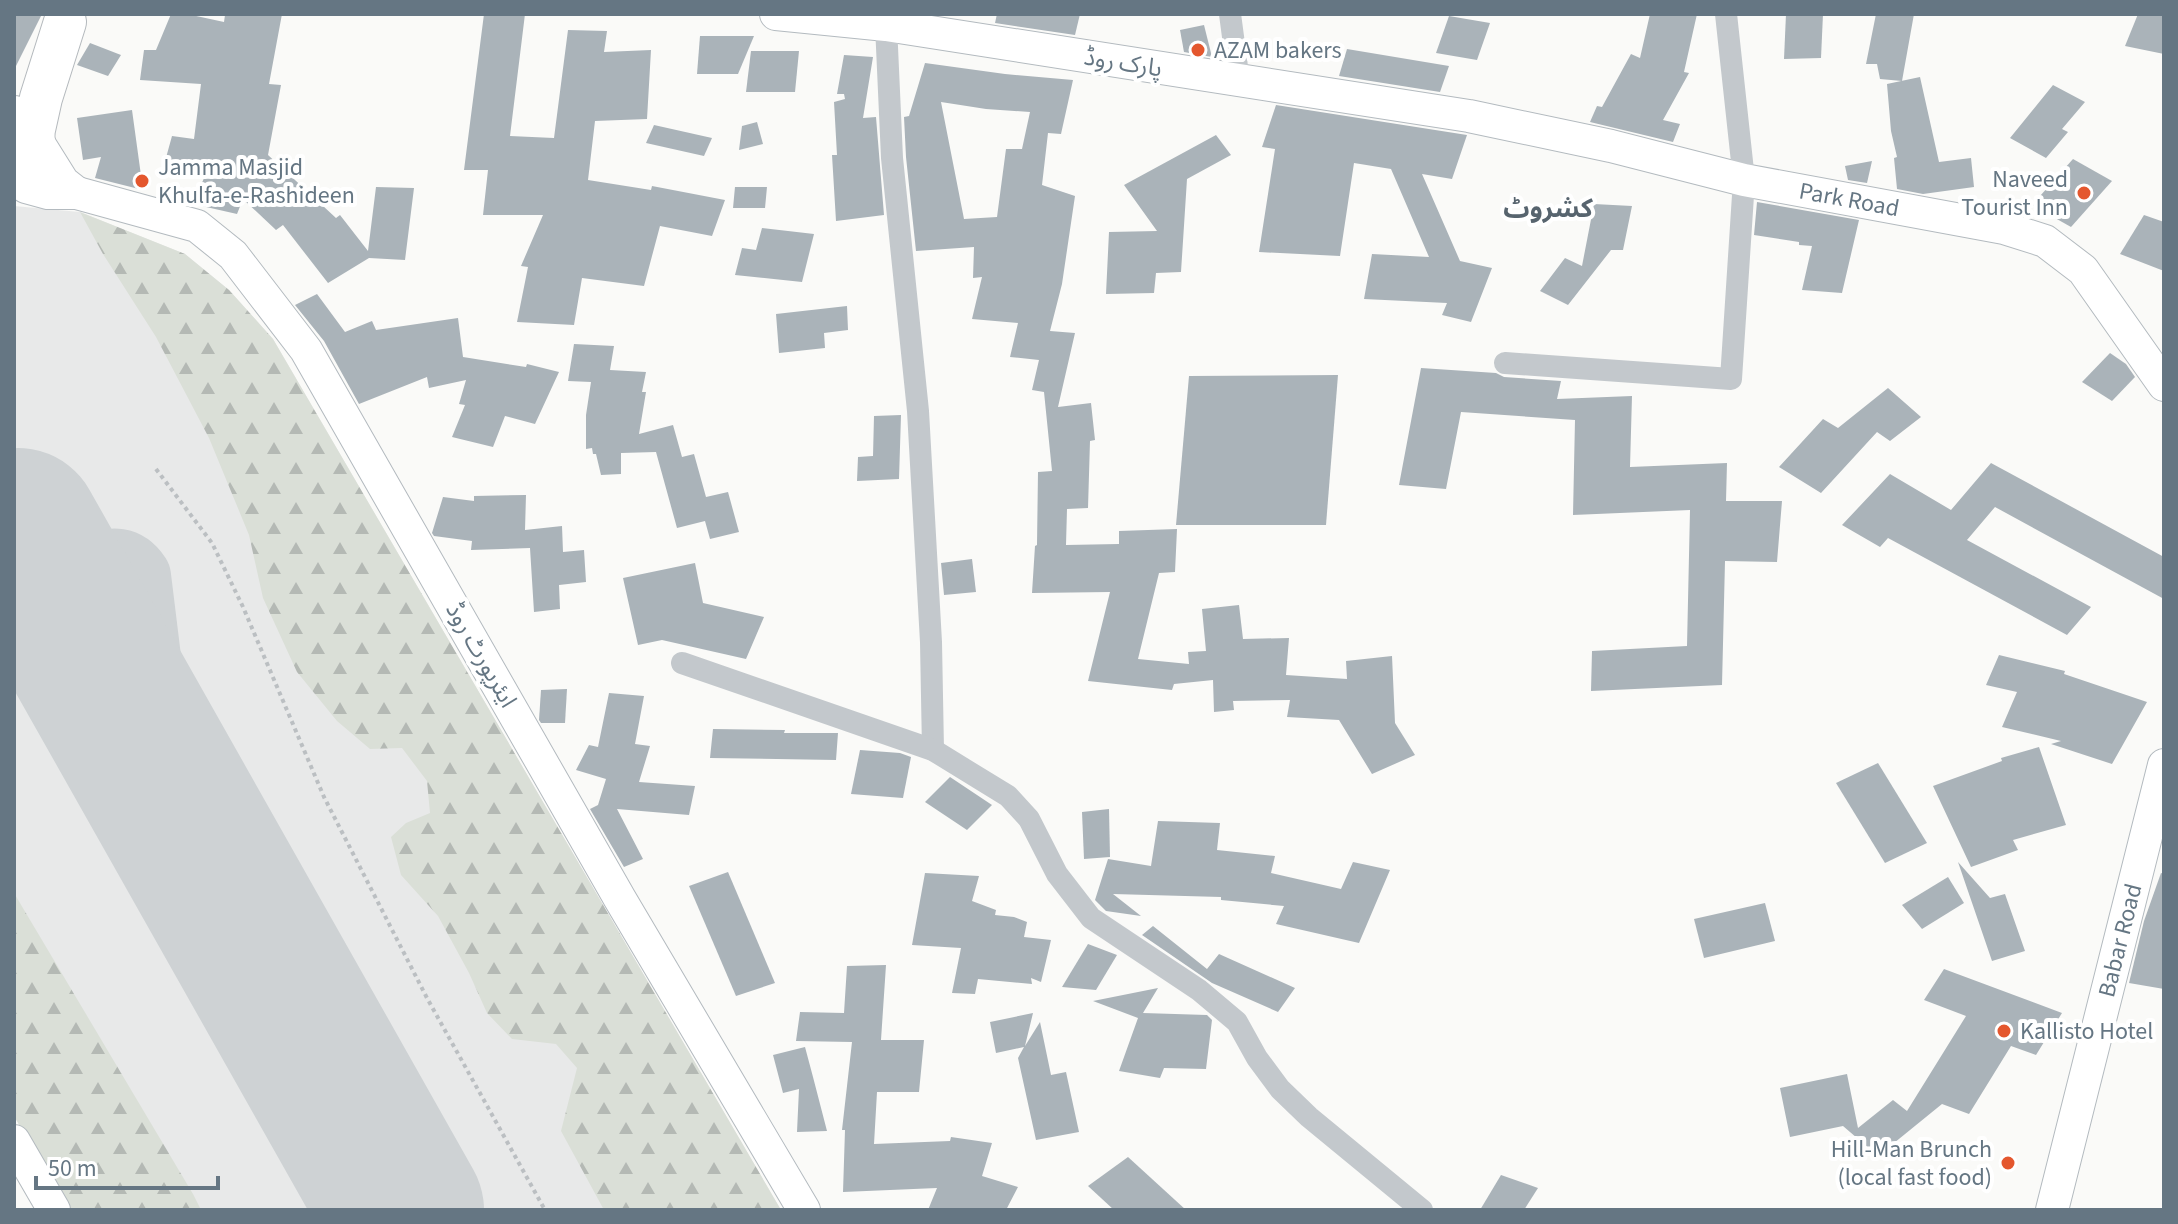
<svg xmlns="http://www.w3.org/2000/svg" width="2178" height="1224" font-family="'Source Sans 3','Noto Sans Arabic',sans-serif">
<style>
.built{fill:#e8e9e9}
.forest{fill:url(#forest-firs)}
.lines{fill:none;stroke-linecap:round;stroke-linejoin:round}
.taxiway{stroke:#ced2d4;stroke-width:66}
.runway{stroke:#ced2d4;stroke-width:164}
.building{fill:#aab3b9;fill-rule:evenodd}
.secondary-casing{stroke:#b3babf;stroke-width:34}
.highway-casing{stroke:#b4b9bd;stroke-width:44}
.path{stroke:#bbbfc2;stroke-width:4;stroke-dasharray:4 4;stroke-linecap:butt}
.street{stroke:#c3c8cc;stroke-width:22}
.secondary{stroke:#fff;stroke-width:32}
.highway{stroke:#fff;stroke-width:42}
.poi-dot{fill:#e4572e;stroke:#fff;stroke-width:3}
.labels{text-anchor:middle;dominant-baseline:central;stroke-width:8;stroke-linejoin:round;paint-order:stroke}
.poi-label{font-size:24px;fill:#657683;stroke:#fff;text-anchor:start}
.street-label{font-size:24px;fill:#657683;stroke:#fff}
.neighbourhood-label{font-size:26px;font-weight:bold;fill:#57646e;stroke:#fff}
</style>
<defs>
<pattern id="forest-firs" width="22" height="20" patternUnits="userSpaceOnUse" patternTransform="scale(2)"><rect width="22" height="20" fill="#dadfd7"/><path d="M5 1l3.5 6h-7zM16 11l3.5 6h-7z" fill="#b4b9b4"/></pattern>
</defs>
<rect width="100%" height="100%" fill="#fafaf8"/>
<polygon class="built" points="14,206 80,212 185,254 229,290 273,339 781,1210 69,1210 14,1116"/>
<g class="forest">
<polygon points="80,212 185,254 229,290 273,339 781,1210 604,1210 561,1131 577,1068 556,1044 512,1039 487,1013 469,973 438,916 401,875 391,837 406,823 430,813 427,781 402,748 370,749 337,721 297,672 263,598 249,535 209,438 156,337 103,254"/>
<polygon points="14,893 193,1194 201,1210 69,1210 14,1116"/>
</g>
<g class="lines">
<g class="taxiway">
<polyline points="14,572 43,574"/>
<path d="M76,634c-1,-9 -3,-18 -3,-26 2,-32 42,-67 65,-32l26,212"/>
</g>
<polyline class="runway" points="18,530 402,1210"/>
</g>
<g class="building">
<polygon points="14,14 42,14 14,70"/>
<polygon points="171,14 187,14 224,22 225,15 234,16 234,14 282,14 269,84 281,85 268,155 336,218 340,215 368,251 376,187 414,188 405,260 369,258 328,283 283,225 276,230 243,199 237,214 193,204 207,171 164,165 172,136 194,139 201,84 140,80 144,50 156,50"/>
<polygon points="484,14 525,14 510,136 554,138 568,30 607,31 604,52 651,50 647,119 595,121 588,180 651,190 652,186 725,200 712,236 660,226 644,286 582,278 574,325 517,322 528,267 521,266 543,215 483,215 488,170 464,170"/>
<polygon points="997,14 1080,14 1075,35 995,23"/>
<polygon points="1650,14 1697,14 1684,72 1689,73 1663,120 1680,124 1673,142 1590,122 1597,106 1602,107 1631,54 1640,58"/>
<polygon points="1786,14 1823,14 1821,58 1784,59"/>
<polygon points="1876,14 1914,14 1902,81 1880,79 1877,64 1866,64"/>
<polygon points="2138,14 2164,14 2164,54 2125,46"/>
<polygon points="1449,16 1490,23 1477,60 1436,53"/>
<polygon points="1204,25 1212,57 1184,52 1180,30"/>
<polygon points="700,36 754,36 738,74 697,74"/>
<polygon points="90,43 121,55 108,76 77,65"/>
<polygon points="1347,49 1449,66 1440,92 1339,76"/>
<polygon points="751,51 799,51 795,92 746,92"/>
<polygon points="844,55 873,57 863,118 876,117 884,215 836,221 832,155 837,155 834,102 845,99 844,94 837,94"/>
<path d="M925,63l80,11 68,6 -12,54 -13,-1 -6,52 33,11 -13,88 -12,47 25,2 -17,74 33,-4 4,37 -5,1 -2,67 -21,1 -1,36 53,-1v-13l58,-2 -2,43 -16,1 -21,86 51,5 -1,-12 18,-1 -4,-42 37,-4 4,34 46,-1 -3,37 61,4 -1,-18 46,-5 3,67 20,32 -43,19 -33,-54 -52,-3 3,-17 -57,1 1,9 -20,2 -1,-32 -39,4 -2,6 -84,-9 22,-89 -78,1 3,-47 2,-1 1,-73 14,-1 -8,-79 -12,-2 7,-30 -29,-3 8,-34 -46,-4 10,-42 -9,1 1,-31 -58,4 -10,-94 -2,-40 5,-1zM941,102l45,7 44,3 -8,37h-16l-9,68 -33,2z"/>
<polygon points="1920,77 1939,162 1971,158 1974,187 1923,194 1897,189 1894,158 1897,157 1891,131 1887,84"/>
<polygon points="2053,85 2085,102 2062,129 2068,132 2046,158 2010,138"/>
<polygon points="1276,105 1467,135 1452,179 1422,174 1460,261 1492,268 1471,322 1442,315 1447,303 1364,299 1372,254 1429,257 1391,169 1354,163 1340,256 1259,252 1275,149 1262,147"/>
<polygon points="132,110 143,190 95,178 101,157 83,160 77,118"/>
<polygon points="757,122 763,144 739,150 742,126"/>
<polygon points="654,125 712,138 704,156 646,143"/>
<polygon points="1216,135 1231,155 1187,179 1181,272 1156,273 1154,293 1106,294 1109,232 1157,231 1124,185"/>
<polygon points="2073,159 2112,181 2071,227 2032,205"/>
<polygon points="1872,161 1867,183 1848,180 1845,166"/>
<polygon points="735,187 767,187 765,208 733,208"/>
<polygon points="1757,202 1859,220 1842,293 1802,290 1812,246 1799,245 1799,242 1754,235"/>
<polygon points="1594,204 1632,206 1623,250 1611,250 1568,305 1540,291 1565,258 1582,266"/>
<polygon points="2144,215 2164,222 2164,271 2120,254"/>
<polygon points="762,228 814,234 802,282 735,275 742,248 756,250"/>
<polygon points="317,294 345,332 372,321 376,330 458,318 463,357 526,367 527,364 559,372 535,424 505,416 493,447 452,437 465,405 459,404 466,380 429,388 427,377 359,404 324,341 295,305"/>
<polygon points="847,306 848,330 824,333 825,348 779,353 776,314"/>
<polygon points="574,344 614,346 610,370 646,372 642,392 646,392 639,434 673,425 682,457 694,454 706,497 728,492 739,532 710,539 705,521 677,528 656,452 621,453 621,474 601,475 596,454 593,454 592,448 586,449 586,415 591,382 568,381"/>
<polygon points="2110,353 2126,364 2135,377 2112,401 2082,382"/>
<polygon points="1421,368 1496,373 1504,377 1561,381 1557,399 1632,396 1630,467 1727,463 1726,501 1782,501 1777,562 1725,561 1722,685 1591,691 1592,651 1687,646 1690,510 1573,515 1575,420 1461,412 1446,489 1399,485"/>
<polygon points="1338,375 1326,525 1176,525 1189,376"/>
<polygon points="1888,388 1921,417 1890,441 1877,432 1821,493 1779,467 1823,419 1838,428"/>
<polygon points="901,415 899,479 857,481 858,457 873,456 874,416"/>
<polygon points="1991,463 2164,557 2164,599 1995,507 1967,540 2091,607 2067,635 1888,538 1880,547 1842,525 1890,474 1951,510"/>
<polygon points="526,495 525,530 562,526 563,552 584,550 586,582 559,585 560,609 534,612 530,548 471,550 472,541 434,536 432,533 443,497 474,501 474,496"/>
<polygon points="972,559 976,592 944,595 941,563"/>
<polygon points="695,563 703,603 764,617 746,659 662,640 638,645 623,578"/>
<polygon points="1999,655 2065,671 2064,674 2147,702 2112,764 2051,744 2061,741 2002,727 2017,692 1986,685"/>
<polygon points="567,689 565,723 541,723 539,720 541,690"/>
<polygon points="609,693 644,696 635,744 650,746 639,782 695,786 689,815 617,809 643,859 624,867 590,809 598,805 606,779 576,770 589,745 598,747"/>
<polygon points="713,729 785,730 784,733 838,733 836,760 710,758"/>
<polygon points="2039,747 2066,825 2013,840 2018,850 1971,867 1933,786 2002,761 2001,758"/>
<polygon points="860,750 900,753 911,757 903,798 851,794"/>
<polygon points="1878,763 1927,843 1885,863 1836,783"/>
<polygon points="950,777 992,805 967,830 925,802"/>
<polygon points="1109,809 1110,857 1084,859 1082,812"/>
<polygon points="1158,821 1220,823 1217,850 1275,856 1271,873 1341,889 1353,862 1390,870 1359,943 1276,924 1284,906 1221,900 1221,897 1113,894 1141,916 1106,911 1095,900 1108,859 1151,866"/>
<polygon points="1958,862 1990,898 2005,894 2025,951 1992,961"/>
<polygon points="728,872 775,983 736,996 689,886"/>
<polygon points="925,873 979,876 972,901 996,910 995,915 1014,917 1027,922 1024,937 1051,940 1041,982 1031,978 1032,984 978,979 975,994 952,993 961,948 912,945"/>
<polygon points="2161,873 2164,874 2164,989 2129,983 2144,921"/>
<polygon points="1948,877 1964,903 1922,929 1902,905"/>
<polygon points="1765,903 1775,941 1704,958 1694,919"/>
<polygon points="1153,926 1207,969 1219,954 1295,988 1278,1012 1212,983 1142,935"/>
<polygon points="1088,944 1117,955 1096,990 1062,987"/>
<polygon points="886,965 881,1040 924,1040 919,1092 877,1092 874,1144 950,1141 951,1137 992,1143 982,1176 1018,1187 1006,1210 928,1210 937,1188 843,1192 845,1130 842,1130 852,1042 796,1041 800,1012 844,1013 847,966"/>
<polygon points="1944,969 2062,1013 2036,1055 2011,1046 1969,1114 1942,1104 1878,1156 1843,1126 1790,1137 1780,1088 1847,1074 1858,1128 1893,1100 1907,1111 1966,1016 1924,1000"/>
<polygon points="1158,988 1143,1013 1207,1015 1212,1020 1206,1069 1164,1068 1160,1078 1119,1071 1138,1018 1093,1001"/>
<polygon points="1033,1013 1025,1046 1040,1022 1051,1075 1066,1072 1079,1132 1036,1140 1018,1058 1024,1047 996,1053 990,1022"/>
<polygon points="805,1047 813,1077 827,1131 797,1132 799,1089 783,1093 773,1055"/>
<polygon points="1128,1157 1186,1210 1114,1210 1088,1186"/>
<polygon points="1501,1175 1538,1188 1524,1210 1480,1210"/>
</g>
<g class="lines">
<g class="secondary-casing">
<g id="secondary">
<path id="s1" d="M776,14l110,11 583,91 142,30 133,34 260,48 41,13 38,29 81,115"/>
<polyline points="33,134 63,182 77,193"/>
<polyline points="14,180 26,187 48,193 77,193 197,226 233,255 306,350 620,899 804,1210"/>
<polyline points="14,1141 54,1210"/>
<path id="s2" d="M2052,1210l112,-445"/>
</g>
</g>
<g class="highway-casing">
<g id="highway">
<path d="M14,117c28,10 25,41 0,52"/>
<polyline points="33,134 41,98 65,22"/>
</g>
</g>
<polyline class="path" points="156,469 212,543 243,607 324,797 427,998 545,1210"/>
<g class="street">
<polyline points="1230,14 1239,82"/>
<polyline points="886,25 892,158 918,411 931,642 933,750"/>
<polyline points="1505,363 1731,379 1744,180 1726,14"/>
<polyline points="682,663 933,750 1008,796 1029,819 1057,874 1091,918 1199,990 1237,1022 1257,1058 1280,1089 1309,1117 1422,1210"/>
</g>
<use href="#secondary" class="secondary"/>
<use href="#highway" class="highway"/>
</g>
<g class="poi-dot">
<circle cx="1198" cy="50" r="8"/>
<circle cx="142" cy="181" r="8"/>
<circle cx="2084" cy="193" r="8"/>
<circle cx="2004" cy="1031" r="8"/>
<circle cx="2008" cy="1163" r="8"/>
</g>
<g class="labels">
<g class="poi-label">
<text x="1214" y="50">AZAM bakers</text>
<text x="158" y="167">Jamma Masjid<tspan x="158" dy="28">Khulfa-e-Rashideen</tspan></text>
<text x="2068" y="179" text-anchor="end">Naveed<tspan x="2068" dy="28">Tourist Inn</tspan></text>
<text x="2020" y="1031">Kallisto Hotel</text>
<text x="1992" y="1149" text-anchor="end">Hill-Man Brunch<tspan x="1992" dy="28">(local fast food)</tspan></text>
</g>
<g class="street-label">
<text transform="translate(1123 63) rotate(9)">پارک روڈ</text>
<text stroke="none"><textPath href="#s1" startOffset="1090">Park Road</textPath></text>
<text transform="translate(481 655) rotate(60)">ایئرپورٹ روڈ</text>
<text stroke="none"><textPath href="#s2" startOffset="278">Babar Road</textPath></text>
</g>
<g class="neighbourhood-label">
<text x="1548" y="208">کشروٹ</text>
</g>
</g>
<rect width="2178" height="1224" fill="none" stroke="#657683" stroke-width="32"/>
<path d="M36 1176v12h182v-12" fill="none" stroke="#657683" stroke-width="4"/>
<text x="48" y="1176" font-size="24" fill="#657683" stroke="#ffffff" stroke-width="6" paint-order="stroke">50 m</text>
</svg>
